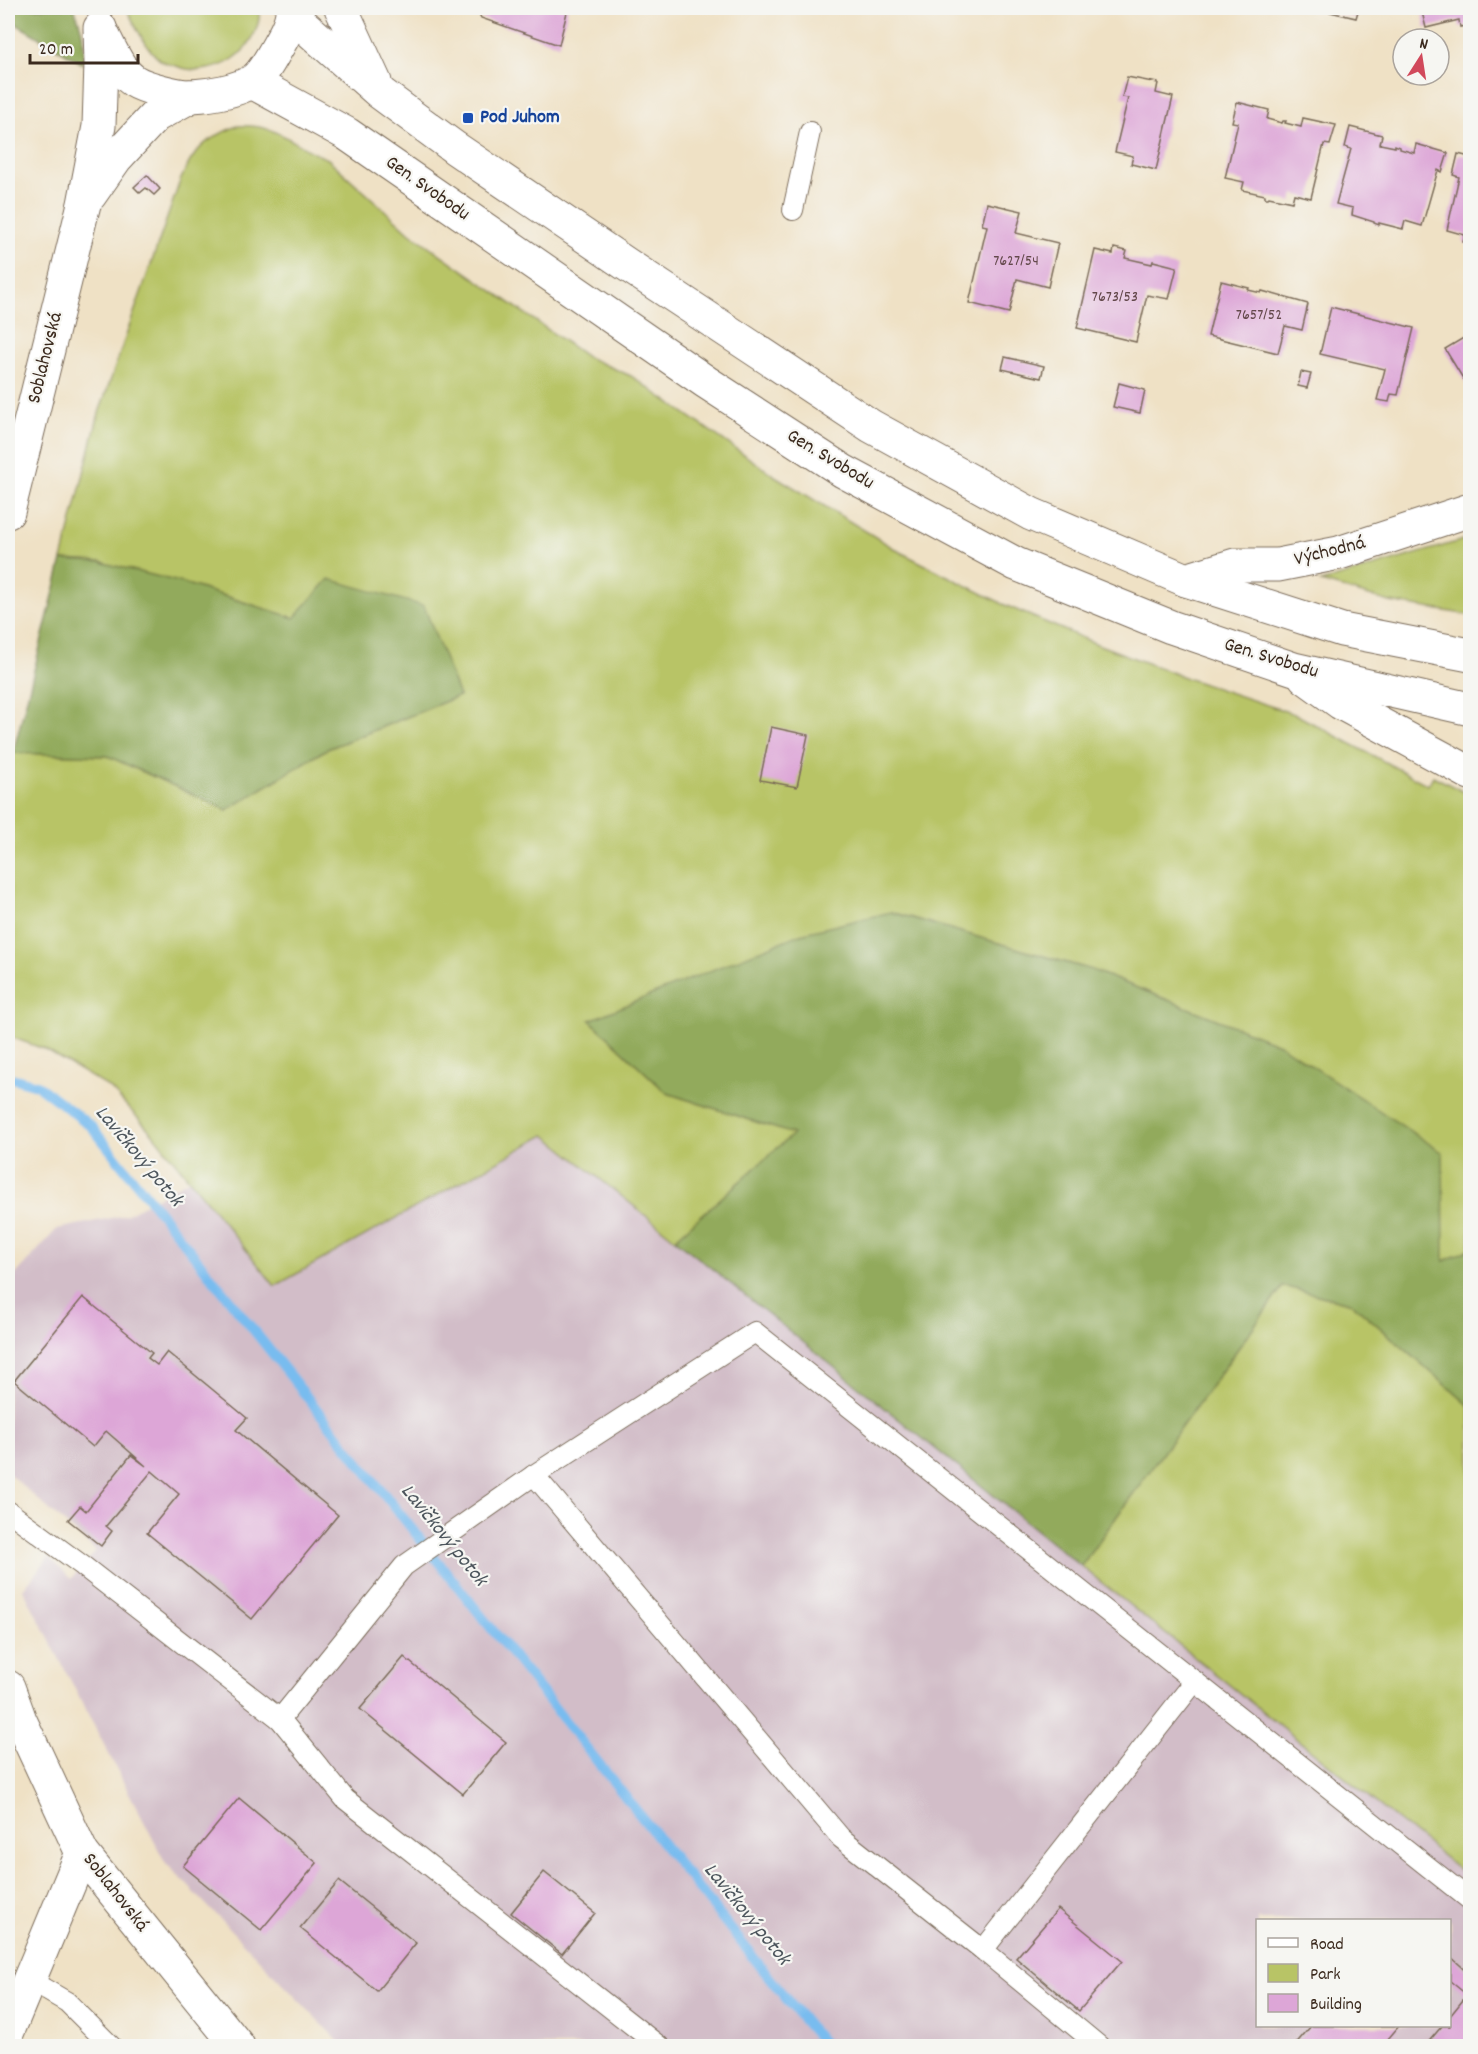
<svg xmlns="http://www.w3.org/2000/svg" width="1478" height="2054" font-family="Dekko,sans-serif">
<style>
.industrial{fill:#d2bdc8;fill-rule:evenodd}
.green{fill:#b8c466;stroke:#7a7742;stroke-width:1.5}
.forest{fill:#92aa5b;stroke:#666a3c;stroke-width:1.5}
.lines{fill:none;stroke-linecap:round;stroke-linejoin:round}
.stream{stroke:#78bcef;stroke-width:10}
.building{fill:#dda6d7}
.service-casing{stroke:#7a6a58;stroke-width:22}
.minor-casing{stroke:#7a6a58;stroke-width:35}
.tertiary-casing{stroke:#7a6a58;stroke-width:35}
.service{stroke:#fff;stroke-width:20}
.minor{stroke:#fff;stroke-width:33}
.tertiary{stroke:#fff;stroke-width:33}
.transit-dot{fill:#1a4fb4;stroke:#f6f6f2;stroke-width:2}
.labels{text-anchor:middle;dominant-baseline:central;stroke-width:4.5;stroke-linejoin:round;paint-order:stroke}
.number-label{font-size:16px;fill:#64494c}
.transit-label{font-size:20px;font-weight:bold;fill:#164399;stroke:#f6f6f2;text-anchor:start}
.street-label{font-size:20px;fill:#3b2a1e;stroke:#f6f6f2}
.water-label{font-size:21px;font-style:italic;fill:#4d565d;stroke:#f6f6f2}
</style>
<rect width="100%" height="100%" fill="#f6f6f2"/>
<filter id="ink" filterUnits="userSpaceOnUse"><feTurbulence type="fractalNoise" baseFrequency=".0167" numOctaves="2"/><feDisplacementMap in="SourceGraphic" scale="12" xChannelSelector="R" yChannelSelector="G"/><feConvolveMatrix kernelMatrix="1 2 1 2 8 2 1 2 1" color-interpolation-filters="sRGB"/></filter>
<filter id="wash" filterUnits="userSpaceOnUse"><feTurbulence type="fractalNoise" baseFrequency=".008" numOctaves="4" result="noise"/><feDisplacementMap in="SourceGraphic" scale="24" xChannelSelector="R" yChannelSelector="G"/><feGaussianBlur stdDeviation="1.35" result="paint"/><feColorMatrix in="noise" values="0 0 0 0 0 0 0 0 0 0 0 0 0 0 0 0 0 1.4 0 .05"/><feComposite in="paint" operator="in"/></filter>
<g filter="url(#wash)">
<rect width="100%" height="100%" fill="#efe1c5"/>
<path class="industrial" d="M545,1135l925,743v168h-1127l-178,-184 -142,-273 26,-32 22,22 25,-28 -88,-78v-190l49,-54 69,-14 64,-36 86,107zM1258,1920h192v106h-192z"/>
<g class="green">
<path d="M126,8h134c0,43 -43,73 -84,58 -6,-2 -13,-3 -17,-7 -15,-13 -24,-35 -33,-51z"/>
<path d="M237,126c45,-2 53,19 91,33l82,74 177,124 44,19 144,100 125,76 107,54 90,38 92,35 108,36 131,70 5,-9 37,19v454l-26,13 -165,-218 -187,-74 -201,-58 -301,108 77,73 127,41 -119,105 -130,-104 -270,151 -123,-153 -42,-45 -66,-39 -36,-13v-260l5,-23 95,3 119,54 98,-60 134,-54 -165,-78 -111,-35 -83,-21 -38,-2 37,-147 81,-232c14,-32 25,-42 57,-55z"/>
<polygon points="1470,538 1470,615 1390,602 1321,582"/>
<polygon points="1283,1286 1353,1304 1470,1406 1470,1878 1081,1566"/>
</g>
<g class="forest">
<path d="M8,8h66c8,18 12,36 9,56l-75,-45z"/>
<polygon points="62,560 100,562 183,583 294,618 329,579 424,606 459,696 325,750 227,810 108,756 13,753"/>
<polygon points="891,912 1092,970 1279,1044 1443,1153 1444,1261 1470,1249 1470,1406 1353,1304 1283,1286 1081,1566 675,1239 793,1134 667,1093 590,1020 800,934"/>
</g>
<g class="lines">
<polyline class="stream" points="8,1077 37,1085 91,1126 808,2026 826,2046"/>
</g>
<g id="blocks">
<g class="building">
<polygon points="476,8 568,8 559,45 481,18"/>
<polygon points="1331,8 1359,8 1356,18 1330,12"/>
<polygon points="1416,8 1470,8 1470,25 1460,27 1459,20 1426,28 1422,12"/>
<polygon points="1127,77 1158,83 1156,93 1173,97 1156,170 1131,164 1133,156 1115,152 1128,98 1122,97"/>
<polygon points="1237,102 1269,110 1267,119 1282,123 1283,121 1286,121 1285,123 1301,127 1303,118 1336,125 1330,145 1324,144 1311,198 1294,194 1292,202 1269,197 1268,198 1265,198 1265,195 1242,190 1244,182 1225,178 1238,123 1232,122"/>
<polygon points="1350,127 1382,135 1380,144 1395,147 1395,145 1400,147 1400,149 1414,153 1416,144 1448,153 1442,172 1438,170 1422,226 1405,221 1403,229 1379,223 1379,225 1374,223 1374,222 1352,215 1353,208 1336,204 1351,149 1345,147"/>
<polygon points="1458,154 1470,157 1470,244 1463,242 1465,235 1447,230 1459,177 1453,175"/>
<polygon points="147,175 160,189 154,195 146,188 140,193 134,187"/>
<polygon points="987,203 1022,211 1016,233 1058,243 1048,287 1017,279 1009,313 969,303 987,226 982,225"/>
<polygon points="1114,248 1127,251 1125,258 1152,264 1153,261 1177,267 1169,299 1147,295 1136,342 1077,328 1095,250 1113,254"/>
<polygon points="1221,281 1249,288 1248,290 1261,293 1262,291 1308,304 1302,330 1285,326 1278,353 1208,336"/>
<polygon points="1331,307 1414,328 1398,395 1391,394 1389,402 1377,400 1385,369 1320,354"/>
<polygon points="1470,334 1470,390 1445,349"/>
<polygon points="1005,357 1044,366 1041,378 1002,369"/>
<polygon points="1301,372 1311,374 1307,388 1298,386"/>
<polygon points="1119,383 1145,390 1140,413 1113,407"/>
<polygon points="771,727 808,735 797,787 760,780"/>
<polygon points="83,1297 152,1353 148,1358 157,1365 167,1352 247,1418 236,1430 338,1515 252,1619 147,1533 179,1494 152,1471 106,1526 112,1531 101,1546 68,1520 80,1506 86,1511 131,1455 146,1466 106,1431 93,1447 14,1381"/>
<polygon points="404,1657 506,1742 463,1794 360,1709"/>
<polygon points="239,1798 317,1863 261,1930 183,1866"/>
<polygon points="544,1872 595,1913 562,1954 511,1913"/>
<polygon points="339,1881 416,1943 377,1991 300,1928"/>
<polygon points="1058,1909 1122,1961 1079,2011 1016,1958"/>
<polygon points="1450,1956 1470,1974 1470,2046 1425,2046 1442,2026 1450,2026 1450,2016 1467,1995 1450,1981"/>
<polygon points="1311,2026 1399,2026 1382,2046 1294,2046"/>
</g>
</g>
</g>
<g filter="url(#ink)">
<use href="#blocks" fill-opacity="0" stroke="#7a6a58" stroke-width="1.5"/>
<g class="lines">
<g class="service-casing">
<g id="service">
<polyline points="793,210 810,132"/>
<polyline points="8,1511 83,1566 280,1719 345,1799 659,2046"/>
<polyline points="280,1719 404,1566 534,1475"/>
<polyline points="983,1950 1195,1681"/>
<polyline points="29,1980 67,2002 111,2046"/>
<polyline points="1099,2046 983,1950 841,1838 534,1475 755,1332 1470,1900"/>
</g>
</g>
<g class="minor-casing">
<g id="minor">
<polyline points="341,8 375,82"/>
<polyline points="293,16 379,92 455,148 626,264 871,426 1031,514 1186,580 1342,630 1470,655"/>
<polyline points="252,82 347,134 706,382 843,471 1016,564 1171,627 1294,669 1470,709"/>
<polyline points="1186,580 1235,565 1278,565 1339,553 1470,510"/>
<polyline points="1305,677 1341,703 1470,773"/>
<polyline points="8,2031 82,1853"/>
</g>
</g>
<g class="tertiary-casing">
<g id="tertiary">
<path d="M101,31c9,17 18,40 33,50 11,7 46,16 58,15 18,-1 43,-5 59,-14 12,-7 20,-24 27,-36 7,-12 15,-25 14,-38"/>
<polyline points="90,195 116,158 155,116 191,96"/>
<polyline points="8,512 84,204 99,126 101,63 100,28"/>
<polyline points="8,1687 20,1720 82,1853 238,2046"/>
</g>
</g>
<use href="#service" class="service"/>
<use href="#minor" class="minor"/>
<use href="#tertiary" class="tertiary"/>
</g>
</g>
<rect class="transit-dot" x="462" y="112" width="12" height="12" rx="3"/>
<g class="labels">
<g class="number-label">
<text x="1016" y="261">7627/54</text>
<text x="1115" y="297">7673/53</text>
<text x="1259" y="315">7657/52</text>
</g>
<g class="transit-label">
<text x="480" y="118">Pod Juhom</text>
</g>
<g class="street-label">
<text transform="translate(427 189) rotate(35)">Gen. Svobodu</text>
<text transform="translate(46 358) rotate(-76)">Soblahovská</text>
<text transform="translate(830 460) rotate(31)">Gen. Svobodu</text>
<text transform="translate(1330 552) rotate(-14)">Východná</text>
<text transform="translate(1271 659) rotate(17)">Gen. Svobodu</text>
<text transform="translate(115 1893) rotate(52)">Soblahovská</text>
</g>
<g class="water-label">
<text transform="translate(138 1157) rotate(50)">Lavičkový potok</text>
<text transform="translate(443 1536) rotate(51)">Lavičkový potok</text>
<text transform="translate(746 1915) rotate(51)">Lavičkový potok</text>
</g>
</g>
<rect width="1478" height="2054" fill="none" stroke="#f6f6f2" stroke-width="30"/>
<rect x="1256" y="1919" width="195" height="108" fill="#f6f6f2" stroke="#aba49d" stroke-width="1.5"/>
<rect x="1268" y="1938" width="30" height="9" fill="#ffffff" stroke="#aba49d" stroke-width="1.5"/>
<text x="1310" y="1949" font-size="18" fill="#3b2a1e">Road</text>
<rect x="1268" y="1964" width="30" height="18" fill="#b8c466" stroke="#aba49d" stroke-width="1.5"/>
<text x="1310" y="1979" font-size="18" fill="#3b2a1e">Park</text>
<rect x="1268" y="1994" width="30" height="18" fill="#dda6d7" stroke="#aba49d" stroke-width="1.5"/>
<text x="1310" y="2009" font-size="18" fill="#3b2a1e">Building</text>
<g transform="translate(1421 57) rotate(12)"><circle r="28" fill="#f6f6f2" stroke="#aba49d" stroke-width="1.5"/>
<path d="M0-4.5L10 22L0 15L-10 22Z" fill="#d1495b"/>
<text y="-9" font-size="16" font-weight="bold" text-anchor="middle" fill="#3b2a1e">N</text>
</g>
<path d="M30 54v9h108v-9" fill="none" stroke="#3b2a1e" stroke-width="3"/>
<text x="39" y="54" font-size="18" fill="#3b2a1e" stroke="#f6f6f2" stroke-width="4.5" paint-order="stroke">20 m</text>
</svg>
